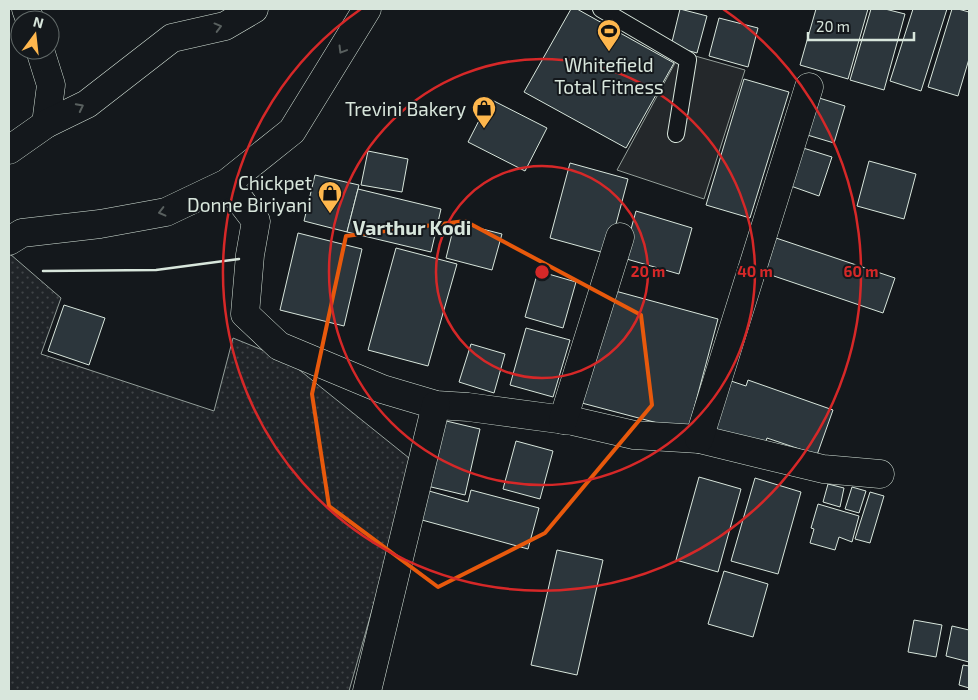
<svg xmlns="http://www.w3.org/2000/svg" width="978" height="700" font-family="'Exo 2',sans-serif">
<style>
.grass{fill:url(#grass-dots);stroke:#939e99}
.parking{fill:#24282b;stroke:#939e99}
.building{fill:#2c363c;stroke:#d8e6dc}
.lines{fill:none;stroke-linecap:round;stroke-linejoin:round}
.service-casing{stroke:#d8e6dc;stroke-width:18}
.minor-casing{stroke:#d8e6dc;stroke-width:29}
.primary-casing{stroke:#d8e6dc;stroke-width:29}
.service{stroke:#14181c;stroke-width:16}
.minor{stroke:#14181c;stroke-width:28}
.primary{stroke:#14181c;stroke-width:28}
.wall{stroke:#d8e6dc;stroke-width:2.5}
.oneway{stroke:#59605f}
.marked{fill:none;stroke:#e8590c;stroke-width:4;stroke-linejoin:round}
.ring{fill:none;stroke:#d62828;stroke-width:2.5}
.labels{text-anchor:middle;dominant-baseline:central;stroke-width:4;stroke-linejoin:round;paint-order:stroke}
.poi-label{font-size:19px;fill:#d8e6dc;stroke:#14181c;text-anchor:end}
.neighbourhood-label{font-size:20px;font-weight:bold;fill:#d8e6dc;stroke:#14181c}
.centre{fill:#d62828;stroke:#14181c;stroke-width:2.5}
.ring-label{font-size:15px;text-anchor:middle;font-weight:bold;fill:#d62828;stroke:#14181c;stroke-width:4;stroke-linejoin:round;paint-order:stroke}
</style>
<defs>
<pattern id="grass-dots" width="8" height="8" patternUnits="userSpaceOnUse" patternTransform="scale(1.25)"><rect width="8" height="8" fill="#202428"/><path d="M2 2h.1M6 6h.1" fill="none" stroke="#404447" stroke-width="1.8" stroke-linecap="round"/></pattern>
</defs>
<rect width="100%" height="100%" fill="#14181c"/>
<polygon class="grass" points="10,254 61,298 41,354 214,411 233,338 287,360 414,462 349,691 9,691 9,256"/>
<polygon class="parking" points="681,52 745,70 704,199 617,170"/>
<g class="building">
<polygon points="571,9 577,9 674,63 626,148 524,92"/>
<polygon points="680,9 707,16 697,53 671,46"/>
<polygon points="816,9 868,9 848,79 800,65"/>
<polygon points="871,9 885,9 905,14 884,90 850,80"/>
<polygon points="913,9 947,9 921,91 890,81"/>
<polygon points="952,9 958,9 969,12 969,59 958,96 928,87"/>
<polygon points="719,18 758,28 748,67 709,56"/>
<polygon points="744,79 789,92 750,218 706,205"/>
<polygon points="816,97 845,106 834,143 804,134"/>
<polygon points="490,99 547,128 525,171 468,142"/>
<polygon points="800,147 832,157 819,196 788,185"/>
<polygon points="368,151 408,159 402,192 361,185"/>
<polygon points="869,161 916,174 904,219 857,206"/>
<polygon points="570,163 628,179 608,254 550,238"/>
<polygon points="315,175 359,185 347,232 304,221"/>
<polygon points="358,189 441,209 431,252 347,232"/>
<polygon points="636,211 692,228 679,274 623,258"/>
<polygon points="455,222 502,234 492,270 446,258"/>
<polygon points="298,233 362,249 344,326 280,310"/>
<polygon points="776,238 895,278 883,313 765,273"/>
<polygon points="396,248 457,264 428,366 368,350"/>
<polygon points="538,271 576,282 563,328 525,317"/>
<polygon points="608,289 718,319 688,431 578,402"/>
<polygon points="64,305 105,318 89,365 48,351"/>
<polygon points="526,328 570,340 553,397 510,385"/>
<polygon points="471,344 505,354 494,393 459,382"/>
<polygon points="748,380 833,410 817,455 767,438 764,446 715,429 731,381 746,386"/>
<polygon points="442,420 480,429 465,495 427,486"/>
<polygon points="516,441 553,451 540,499 503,489"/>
<polygon points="699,477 741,489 718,572 676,560"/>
<polygon points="755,478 801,492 778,574 731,561"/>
<polygon points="828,484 844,488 840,507 823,502"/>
<polygon points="852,487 866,491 859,513 845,509"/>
<polygon points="471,490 539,508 528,549 422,520 429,491 468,502"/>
<polygon points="870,492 884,496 870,543 855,539"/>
<polygon points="818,504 859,516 852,542 839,537 835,550 810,543 814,529 811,528"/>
<polygon points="557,550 603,560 577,675 531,665"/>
<polygon points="724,571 768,584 753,637 708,624"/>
<polygon points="914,620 942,625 936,657 908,652"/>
<polygon points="952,626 969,630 969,662 946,656"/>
<polygon points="963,665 969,666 969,688 959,685"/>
</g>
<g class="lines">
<g class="service-casing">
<polyline id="service" points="601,9 688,60 676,134"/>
</g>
<g class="minor-casing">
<g id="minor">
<polyline points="227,183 256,221 250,255 245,314 279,346 382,389 436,405 468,407 573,421 634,435 699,439 823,469 880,474"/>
<polyline points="563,420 620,237"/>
<polyline points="699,439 809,87"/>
<polyline points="367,691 436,405"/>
</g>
</g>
<g class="primary-casing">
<g id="primary">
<polyline points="26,9 30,20"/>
<polyline points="40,50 51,85 46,124"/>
<polyline points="9,150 46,124 87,104 172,38 225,26 254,9"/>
<polyline points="9,241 22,233 100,224 166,212 227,183 292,131 367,9"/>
</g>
</g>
<use href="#service" class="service"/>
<use href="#minor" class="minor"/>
<use href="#primary" class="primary"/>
<polyline class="wall" points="43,271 156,270 239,259"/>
</g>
<defs><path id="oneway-chevron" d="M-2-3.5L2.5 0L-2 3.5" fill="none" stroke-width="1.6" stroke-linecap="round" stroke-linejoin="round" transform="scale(1.25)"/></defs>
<g class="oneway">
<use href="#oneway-chevron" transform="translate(218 27) rotate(-15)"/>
<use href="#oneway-chevron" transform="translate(342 50) rotate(121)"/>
<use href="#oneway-chevron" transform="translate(80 107) rotate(-27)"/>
<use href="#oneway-chevron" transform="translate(162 212) rotate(166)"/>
</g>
<path class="marked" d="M465,221l176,94 11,90 -107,128 -107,54 -109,-81 -17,-112 34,-158z"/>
<g class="ring">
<circle cx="542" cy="272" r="106"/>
<circle cx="542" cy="272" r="213"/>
<path d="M723 9A319 319 0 1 1 361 9"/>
</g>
<defs>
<g id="stadium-pin" transform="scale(1.25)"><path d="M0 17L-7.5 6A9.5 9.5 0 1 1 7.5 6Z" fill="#ffb74d" stroke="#14181c"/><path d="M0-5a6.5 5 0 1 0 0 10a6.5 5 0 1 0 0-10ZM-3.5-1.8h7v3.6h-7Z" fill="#111"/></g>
<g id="shop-pin" transform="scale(1.25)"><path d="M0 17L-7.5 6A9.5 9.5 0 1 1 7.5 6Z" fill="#ffb74d" stroke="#14181c"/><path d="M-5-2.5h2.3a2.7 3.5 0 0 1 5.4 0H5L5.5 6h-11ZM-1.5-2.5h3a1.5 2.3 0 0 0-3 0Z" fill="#111"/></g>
</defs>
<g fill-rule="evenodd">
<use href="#stadium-pin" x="609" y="31"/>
<use href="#shop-pin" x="484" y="108"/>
<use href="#shop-pin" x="330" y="193"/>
</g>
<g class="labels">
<g class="poi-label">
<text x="609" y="64" text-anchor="middle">Whitefield<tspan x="609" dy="22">Total Fitness</tspan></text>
<text x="466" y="108">Trevini Bakery</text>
<text x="312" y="182">Chickpet<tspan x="312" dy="22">Donne Biriyani</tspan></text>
</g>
<g class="neighbourhood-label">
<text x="412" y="227">Varthur Kodi</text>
</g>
</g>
<circle cx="542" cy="272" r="8" class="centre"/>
<g class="ring-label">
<text x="648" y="277">20 m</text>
<text x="755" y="277">40 m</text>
<text x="861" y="277">60 m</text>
</g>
<rect width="978" height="700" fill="none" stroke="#d8e6dc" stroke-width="20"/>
<g transform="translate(35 35) rotate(15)"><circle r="24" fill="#14181c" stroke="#626a69"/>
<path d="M0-4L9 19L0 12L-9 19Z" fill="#ffb74d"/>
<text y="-8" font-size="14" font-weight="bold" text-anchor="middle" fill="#d8e6dc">N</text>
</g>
<path d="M808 32v8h106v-8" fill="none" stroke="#d8e6dc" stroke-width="2.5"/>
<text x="816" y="32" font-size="15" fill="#d8e6dc" stroke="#14181c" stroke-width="4" paint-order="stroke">20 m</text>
</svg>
